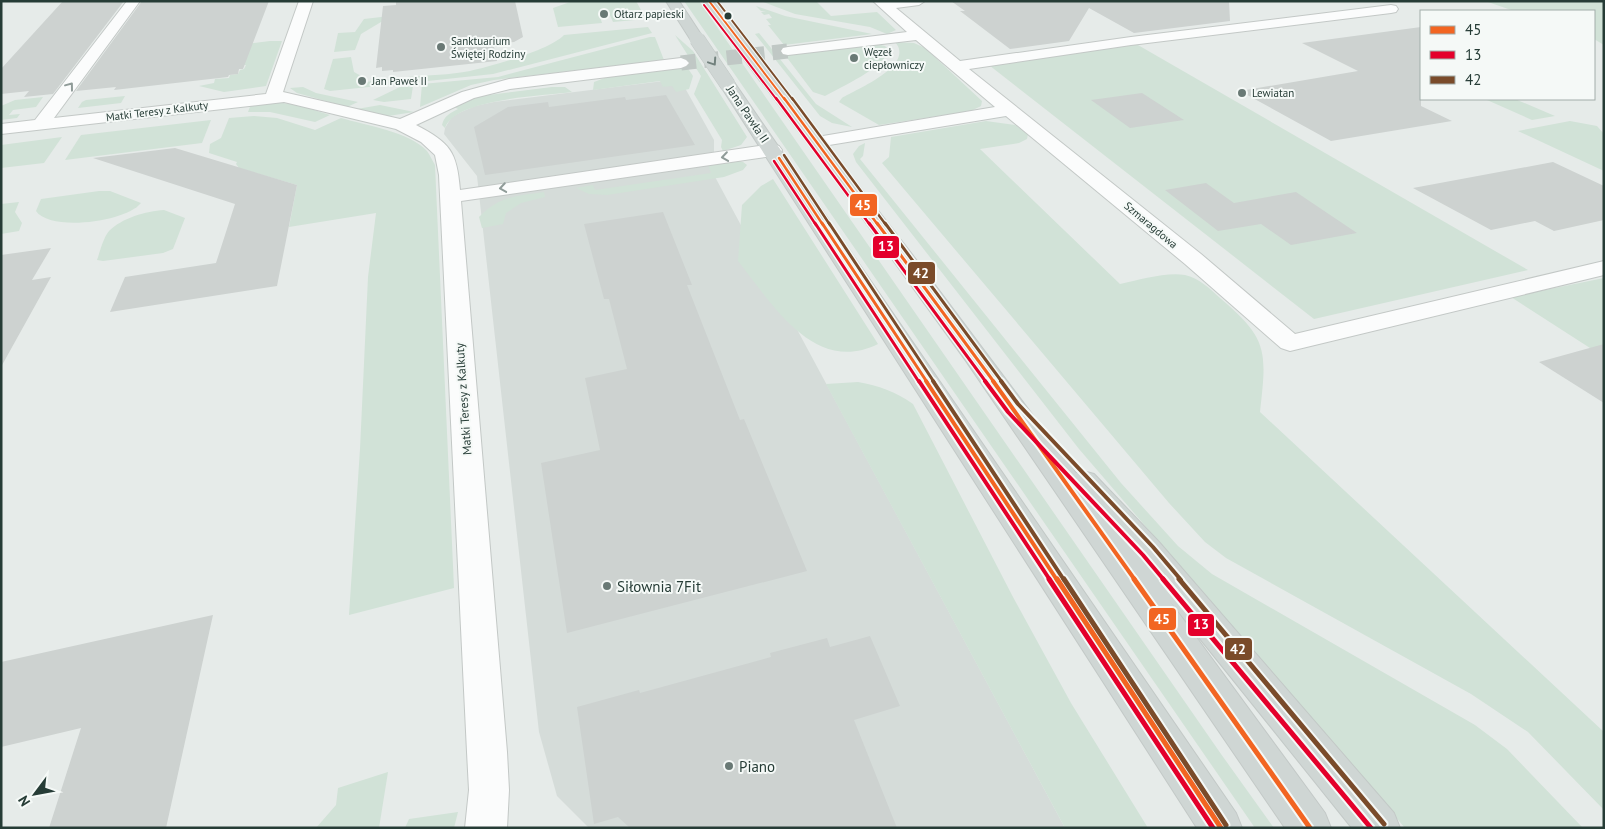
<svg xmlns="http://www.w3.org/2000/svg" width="1605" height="829" font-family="'PT Sans',sans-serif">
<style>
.built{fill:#d5dcd9}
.green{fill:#d1e2d7}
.building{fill:#cdd2d0}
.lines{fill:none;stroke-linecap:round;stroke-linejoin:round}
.minor-tunnel{stroke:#c0c8c5;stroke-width:15;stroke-dasharray:15 8;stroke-linecap:butt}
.minor-casing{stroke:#c3c8c6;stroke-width:2}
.primary-casing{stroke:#c3c9c7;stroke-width:2}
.minor{fill:#fbfcfc;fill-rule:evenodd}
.primary{fill:#cfd6d4;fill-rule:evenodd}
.primary-bridge-casing{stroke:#c3c9c7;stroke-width:16;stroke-linecap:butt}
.primary-bridge{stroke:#cfd6d4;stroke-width:15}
.bus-1-far4-casing{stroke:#f5f9f7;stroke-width:4}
.bus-1-far3-casing{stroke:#f5f9f7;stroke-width:5}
.bus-1-far2-casing{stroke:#f5f9f7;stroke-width:6}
.bus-1-far1-casing{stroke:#f5f9f7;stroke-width:8}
.bus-1-casing{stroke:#f5f9f7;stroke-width:9}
.bus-2-far4-casing{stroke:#f5f9f7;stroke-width:4}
.bus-2-far3-casing{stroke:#f5f9f7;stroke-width:5}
.bus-2-far2-casing{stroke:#f5f9f7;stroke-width:6}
.bus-2-far1-casing{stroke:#f5f9f7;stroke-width:8}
.bus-2-casing{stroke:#f5f9f7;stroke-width:9}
.bus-3-far4-casing{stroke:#f5f9f7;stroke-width:4}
.bus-3-far3-casing{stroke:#f5f9f7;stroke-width:5}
.bus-3-far2-casing{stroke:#f5f9f7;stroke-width:6}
.bus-3-far1-casing{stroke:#f5f9f7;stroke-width:8}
.bus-3-casing{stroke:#f5f9f7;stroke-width:9}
.bus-1-far4{stroke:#f26522;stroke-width:2}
.bus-1-far3{stroke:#f26522;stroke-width:2.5}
.bus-1-far2{stroke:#f26522;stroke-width:3}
.bus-1-far1{stroke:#f26522;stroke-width:4}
.bus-1{stroke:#f26522;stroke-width:5}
.bus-2-far4{stroke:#e4002b;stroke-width:2}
.bus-2-far3{stroke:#e4002b;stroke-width:2.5}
.bus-2-far2{stroke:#e4002b;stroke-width:3}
.bus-2-far1{stroke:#e4002b;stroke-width:4}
.bus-2{stroke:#e4002b;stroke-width:5}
.bus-3-far4{stroke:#7a4b2a;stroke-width:2}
.bus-3-far3{stroke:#7a4b2a;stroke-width:2.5}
.bus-3-far2{stroke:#7a4b2a;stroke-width:3}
.bus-3-far1{stroke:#7a4b2a;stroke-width:4}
.bus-3{stroke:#7a4b2a;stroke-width:5}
.oneway{stroke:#72817d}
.oneway2{stroke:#909c99}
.poi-dot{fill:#697975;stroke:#f5f9f7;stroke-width:2}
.bus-dot{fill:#263c36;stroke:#f5f9f7;stroke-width:2}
.labels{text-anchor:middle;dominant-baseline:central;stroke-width:4;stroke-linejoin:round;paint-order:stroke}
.far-poi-label{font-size:11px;fill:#263c36;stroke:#f5f9f7;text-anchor:start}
.far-street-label{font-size:11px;fill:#263c36;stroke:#f5f9f7}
.street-label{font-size:12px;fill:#263c36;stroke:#f5f9f7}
.near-poi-label{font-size:15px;fill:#263c36;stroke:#f5f9f7;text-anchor:start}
.line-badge{stroke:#f5f9f7;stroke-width:2}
.badge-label{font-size:14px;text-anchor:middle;font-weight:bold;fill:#fff}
</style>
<rect width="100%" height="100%" fill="#e6ebe9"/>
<polygon class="built" points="680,79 714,140 714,175 1065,828 589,828 557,796 539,732 477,176 444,134 445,128 451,118 459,113 475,106 494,102"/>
<g class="green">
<polygon points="573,1 636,1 646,19 613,22 609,13 599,14 602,23 558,27 553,8"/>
<polygon points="684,1 699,1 1221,754 1274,828 1255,828"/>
<polygon points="761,1 816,1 831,16 877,12 896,30 887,34 870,27 795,14"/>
<polygon points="1485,1 1604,1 1604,45 1594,39 1594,11 1514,11"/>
<polygon points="756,6 785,16 872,34 784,45 768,25 771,25 766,19 772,18 769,14 764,15 761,12 766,11 761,11"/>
<polygon points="407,14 409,20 381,22 361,34 355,50 334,52 338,33 355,32 364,19"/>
<path d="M648,27l4,6 -159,41 -84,9 -1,-6c20,-2 42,-2 62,-6 22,-5 80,-21 94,-36z"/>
<polygon points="759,33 816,104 852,127 832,123 820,116 755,34"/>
<polygon points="675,35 693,51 747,137 741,145 723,151 721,147 722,140 694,94 701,76"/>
<polygon points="650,37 655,37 664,60 494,80 471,85 420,107 422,84 498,77"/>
<polygon points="270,41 282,41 266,86 224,92 199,86 214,83 215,79 229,78 230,75 238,74 240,70 244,69 246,65 242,65 245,44"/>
<polygon points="1131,41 1528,270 1314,319 985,62"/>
<path d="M895,42l19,1 11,5 57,53 -1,5 -10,5 -92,14 -40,-23 3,-4c15,-9 74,-33 53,-56z"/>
<path d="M877,44l8,2 4,4c-5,18 -48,37 -64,46l-12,-4 -28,-37z"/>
<polygon points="351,57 354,72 363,77 358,83 397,78 397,84 330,91 324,89 333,59"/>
<polygon points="687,67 693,76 689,89 676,92 672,86 663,87 660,81 593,90 594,82 610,76"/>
<polygon points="413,86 411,99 384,102 373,100 400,87"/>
<polygon points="303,87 316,93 358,102 347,107 297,93 290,88"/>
<path d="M552,87h13l7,5c-28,4 -117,6 -127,36l-3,-3c2,-9 8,-12 16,-16l-4,-2 27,-11z"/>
<polygon points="125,96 121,103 78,108 82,102 86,100"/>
<polygon points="43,97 36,107 13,110 9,115 20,114 17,118 1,120 1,106 15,100"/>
<polygon points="1515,99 1555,116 1532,120 1487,100"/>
<polygon points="274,102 298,105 330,115 315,122 270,112 248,112 251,104"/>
<polygon points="380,105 414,112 388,116 357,109"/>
<path d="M254,116l23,2 38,12 26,-12c24,7 69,14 86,33 3,4 5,9 8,14l19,423 -105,27 11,-166 8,-172 8,-64 -87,14 8,-42 -58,-17 -3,-4 1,-2 -28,-9 1,-9 11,-6 8,-20z"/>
<polygon points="211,120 202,143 65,160 81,135"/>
<path d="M986,121l29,4 13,9 -1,5 -8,4 -39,6 140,135c20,-4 45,-12 65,-9 14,3 24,13 35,23 48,41 47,52 40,114l344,320v78l-76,-78 -57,-38 -245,-136 -21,-16 -36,-39 -287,-340 7,-6 2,-20z"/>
<polygon points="1570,121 1597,126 1604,134 1604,171 1518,131"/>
<polygon points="62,137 44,163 1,168 1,145"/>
<polygon points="865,143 863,156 860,159 1121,483 1178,546 1212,574 1475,725 1507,749 1583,828 1405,828 1079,449 856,162 853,154 859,146"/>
<polygon points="733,160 743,162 747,165 743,170 724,177 607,195 589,194 576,188 593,185 595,190 711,173 708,165"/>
<path d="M773,179l105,165c-64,32 -107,-42 -140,-83l4,-56 19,-19z"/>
<path d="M99,191h11l31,12c-15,19 -91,29 -105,8l5,-12z"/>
<path d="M544,192l1,5 -24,6 -15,10 -3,11 -21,4 -3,-11c20,-21 38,-21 65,-25z"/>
<polygon points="19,202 15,212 22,223 19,231 1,234 1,204"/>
<path d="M164,210l21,8 -12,31 -10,4 -60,8 -6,-1c3,-8 6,-22 12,-29 13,-13 37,-20 55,-21z"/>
<polygon points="1604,278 1604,357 1511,297"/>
<path d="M858,382c21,4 37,9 55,22l100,193 58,106 77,125h-83l-239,-444z"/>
<polygon points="388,772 379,828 316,828 336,805 338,788"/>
<polygon points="458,812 454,828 405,828 409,819"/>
</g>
<g class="building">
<polygon points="63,1 124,1 53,94 24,97 29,91 1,94 1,69"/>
<polygon points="142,1 269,1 243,69 239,69 238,74 229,75 228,77 114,90 116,87 76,91"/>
<polygon points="396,1 515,1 523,37 514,42 504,43 504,46 494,47 497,61 393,72 393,70 382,71 382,67 376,68 383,6 396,5"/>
<polygon points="951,1 1229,1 1230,21 1134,33 1089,8 1069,41 1010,49 960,11 965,11"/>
<polygon points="1421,27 1421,106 1452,121 1331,141 1240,91 1358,71 1302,43"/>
<polygon points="1142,93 1184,120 1130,128 1091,100"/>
<polygon points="666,95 695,145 485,175 474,127 508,107 548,102 549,107 625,97 626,100"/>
<polygon points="175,148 297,185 277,286 110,312 125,277 216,263 235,204 93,158"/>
<polygon points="1553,162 1604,186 1604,220 1554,231 1535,221 1491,230 1413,188"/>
<polygon points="1206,183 1234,203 1296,192 1357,233 1291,245 1261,224 1218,231 1165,190"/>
<polygon points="663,212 692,285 687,285 740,420 744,419 807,571 567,633 541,463 600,450 585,378 627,369 609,299 604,299 584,224"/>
<polygon points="51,248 32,280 51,277 1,367 1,255"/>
<polygon points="1604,344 1604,403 1539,362"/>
<polygon points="213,615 166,828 49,828 81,728 1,747 1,662"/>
<polygon points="870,636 900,706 854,720 897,828 630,828 618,817 594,824 577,707 639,690 640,693 771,657 770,653 827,638 830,647"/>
</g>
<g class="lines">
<polyline class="minor-tunnel" points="681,63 788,51"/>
<g class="minor-casing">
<g id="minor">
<path d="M127,1h13l-86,117 212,-24 33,-93h14l-30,91 117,27 62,-27 47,-13 172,-21 5,2 3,3 -3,3 -5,2 -171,21 -36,9 -58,27c34,18 41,26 44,65l313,-46 6,2 3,4 -3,4 -6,2 -312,45 46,551 2,38 -2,38h-42l4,-38 -2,-38 -28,-577 -4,-20 -14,-13 -25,-13 -112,-27 -283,32v-10l34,-4z"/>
<polygon points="873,1 925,1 919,5 896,8 960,61 1131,37 1391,5 1396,6 1398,9 1396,12 1391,13 1131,45 969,69 1201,254 1295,334 1604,261 1604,275 1290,351 1281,348 1185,264 1006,116 817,147 811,146 808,142 811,138 817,137 995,107 916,40 788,55 783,54 781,51 783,48 788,47 907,32"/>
</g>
</g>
<g class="primary-casing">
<g id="primary">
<polygon points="666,1 679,1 704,39 702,42 692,42"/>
<polygon points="703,1 716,1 742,35 740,38 730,38"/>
<polygon points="766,72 772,74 914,257 1076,473 1083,471 1094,474 1159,542 1394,813 1400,828 1352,828 1169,600 1325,813 1331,828 1285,828 966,361 830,173 758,77 760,74"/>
<polygon points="728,80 734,82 736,85 1236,813 1242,828 1197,828 720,85 722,82"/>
</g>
</g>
<use href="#minor" class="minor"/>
<use href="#primary" class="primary"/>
<g class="primary-bridge-casing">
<g id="primary-bridge">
<polyline points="735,35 766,77"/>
<polyline points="697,39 728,85"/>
</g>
</g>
<use href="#primary-bridge" class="primary-bridge"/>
<g class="bus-1-far4-casing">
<polyline id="bus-1-far4" points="709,1 785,100"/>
</g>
<g class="bus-1-far3-casing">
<g id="bus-1-far3">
<polyline points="784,98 878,225"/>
<polyline points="779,158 823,225"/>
</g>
</g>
<g class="bus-1-far2-casing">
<g id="bus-1-far2">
<polyline points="822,223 927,382"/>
<polyline points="877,223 994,382"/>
</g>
</g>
<g class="bus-1-far1-casing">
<g id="bus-1-far1">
<polyline points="926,381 1057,580"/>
<polyline points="993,381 1135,580"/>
</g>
</g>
<g class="bus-1-casing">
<g id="bus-1">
<polyline points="1057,579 1221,828"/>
<polyline points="1134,579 1310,828"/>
</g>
</g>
<g class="bus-2-far4-casing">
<polyline id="bus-2-far4" points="704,5 777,100"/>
</g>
<g class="bus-2-far3-casing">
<g id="bus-2-far3">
<polyline points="776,98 870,225"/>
<polyline points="774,161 816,225"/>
</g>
</g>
<g class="bus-2-far2-casing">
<g id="bus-2-far2">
<polyline points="815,223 919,382"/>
<polyline points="869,223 986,382"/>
</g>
</g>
<g class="bus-2-far1-casing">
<g id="bus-2-far1">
<polyline points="919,381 1050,580"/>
<polyline points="985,381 1008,412 1143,555 1164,580"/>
</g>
</g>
<g class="bus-2-casing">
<g id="bus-2">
<polyline points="1049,579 1213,828"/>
<polyline points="1163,579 1371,828"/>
</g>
</g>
<g class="bus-3-far4-casing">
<polyline id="bus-3-far4" points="717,1 793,100"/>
</g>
<g class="bus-3-far3-casing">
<g id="bus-3-far3">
<polyline points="792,98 886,225"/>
<polyline points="784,155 830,225"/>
</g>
</g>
<g class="bus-3-far2-casing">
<g id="bus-3-far2">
<polyline points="829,223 934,382"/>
<polyline points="885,223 1002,382"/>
</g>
</g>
<g class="bus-3-far1-casing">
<g id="bus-3-far1">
<polyline points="933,381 1064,580"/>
<polyline points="1001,381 1018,404 1153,547 1181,580"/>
</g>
</g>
<g class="bus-3-casing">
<g id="bus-3">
<polyline points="1064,579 1226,825"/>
<polyline points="1179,579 1384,824"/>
</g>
</g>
<use href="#bus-1-far4" class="bus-1-far4"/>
<use href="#bus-1-far3" class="bus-1-far3"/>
<use href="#bus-1-far2" class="bus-1-far2"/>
<use href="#bus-1-far1" class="bus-1-far1"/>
<use href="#bus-1" class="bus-1"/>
<use href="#bus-2-far4" class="bus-2-far4"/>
<use href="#bus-2-far3" class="bus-2-far3"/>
<use href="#bus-2-far2" class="bus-2-far2"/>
<use href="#bus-2-far1" class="bus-2-far1"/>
<use href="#bus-2" class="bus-2"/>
<use href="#bus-3-far4" class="bus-3-far4"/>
<use href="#bus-3-far3" class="bus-3-far3"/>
<use href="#bus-3-far2" class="bus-3-far2"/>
<use href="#bus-3-far1" class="bus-3-far1"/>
<use href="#bus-3" class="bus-3"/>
</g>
<defs><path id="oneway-chevron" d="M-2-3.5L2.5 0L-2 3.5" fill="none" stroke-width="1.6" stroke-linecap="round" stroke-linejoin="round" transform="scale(1.25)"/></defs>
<use class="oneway" href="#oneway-chevron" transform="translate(713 62) rotate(56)"/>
<g class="oneway2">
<use href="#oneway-chevron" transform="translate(70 86) rotate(-53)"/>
<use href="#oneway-chevron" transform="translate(725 157) rotate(172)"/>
<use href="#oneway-chevron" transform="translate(503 188) rotate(171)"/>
</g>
<g class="poi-dot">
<circle cx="604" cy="14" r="5"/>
<circle cx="441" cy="47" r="5"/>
<circle cx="854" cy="58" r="5"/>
<circle cx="362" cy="81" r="5"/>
<circle cx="1242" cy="93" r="5"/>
<circle cx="607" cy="586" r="5"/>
<circle cx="729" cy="766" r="5"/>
</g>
<circle class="bus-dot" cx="728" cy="16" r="4.5"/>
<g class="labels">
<g class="far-poi-label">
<text x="614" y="14">Ołtarz papieski</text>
<text x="451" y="41">Sanktuarium<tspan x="451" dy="13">Świętej Rodziny</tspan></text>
<text x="864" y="52">Węzeł<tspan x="864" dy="13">ciepłowniczy</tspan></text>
<text x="372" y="81">Jan Paweł II</text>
<text x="1252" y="93">Lewiatan</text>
</g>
<g class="far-street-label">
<text transform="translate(157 111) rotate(-7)">Matki Teresy z Kalkuty</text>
<text transform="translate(1151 225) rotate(40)">Szmaragdowa</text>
</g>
<g class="street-label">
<text transform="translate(748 114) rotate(56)">Jana Pawła II</text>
<text transform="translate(463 399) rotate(-94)">Matki Teresy z Kalkuty</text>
</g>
<g class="near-poi-label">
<text x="617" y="586">Siłownia 7Fit</text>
<text x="739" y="766">Piano</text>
</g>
</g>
<g class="line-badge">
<rect x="849" y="193" width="29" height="24" rx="5" fill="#f26522"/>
<rect x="872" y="235" width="28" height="24" rx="5" fill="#e4002b"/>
<rect x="907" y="261" width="29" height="24" rx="5" fill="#7a4b2a"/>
<rect x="1148" y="607" width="29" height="24" rx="5" fill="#f26522"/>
<rect x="1187" y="613" width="28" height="24" rx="5" fill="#e4002b"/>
<rect x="1224" y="637" width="29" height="24" rx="5" fill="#7a4b2a"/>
</g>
<g class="badge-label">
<text x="863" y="210">45</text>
<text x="886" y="251">13</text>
<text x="921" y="278">42</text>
<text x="1162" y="624">45</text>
<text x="1201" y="629">13</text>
<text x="1238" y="654">42</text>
</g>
<rect width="1605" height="829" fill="none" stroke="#263c36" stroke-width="5"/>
<rect x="1420" y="10" width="175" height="90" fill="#f5f9f7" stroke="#a2adaa"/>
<rect x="1430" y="26" width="25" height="8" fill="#f26522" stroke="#a2adaa"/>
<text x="1465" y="35" font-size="15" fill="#263c36">45</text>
<rect x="1430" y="51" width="25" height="8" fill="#e4002b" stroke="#a2adaa"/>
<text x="1465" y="60" font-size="15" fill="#263c36">13</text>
<rect x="1430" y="76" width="25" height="8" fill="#7a4b2a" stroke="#a2adaa"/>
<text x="1465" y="85" font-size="15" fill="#263c36">42</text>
<g transform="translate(35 794) rotate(238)" stroke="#f5f9f7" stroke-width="4" paint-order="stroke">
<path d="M0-4L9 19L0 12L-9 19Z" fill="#263c36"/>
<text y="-8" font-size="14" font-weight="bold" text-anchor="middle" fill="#263c36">N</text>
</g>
</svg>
